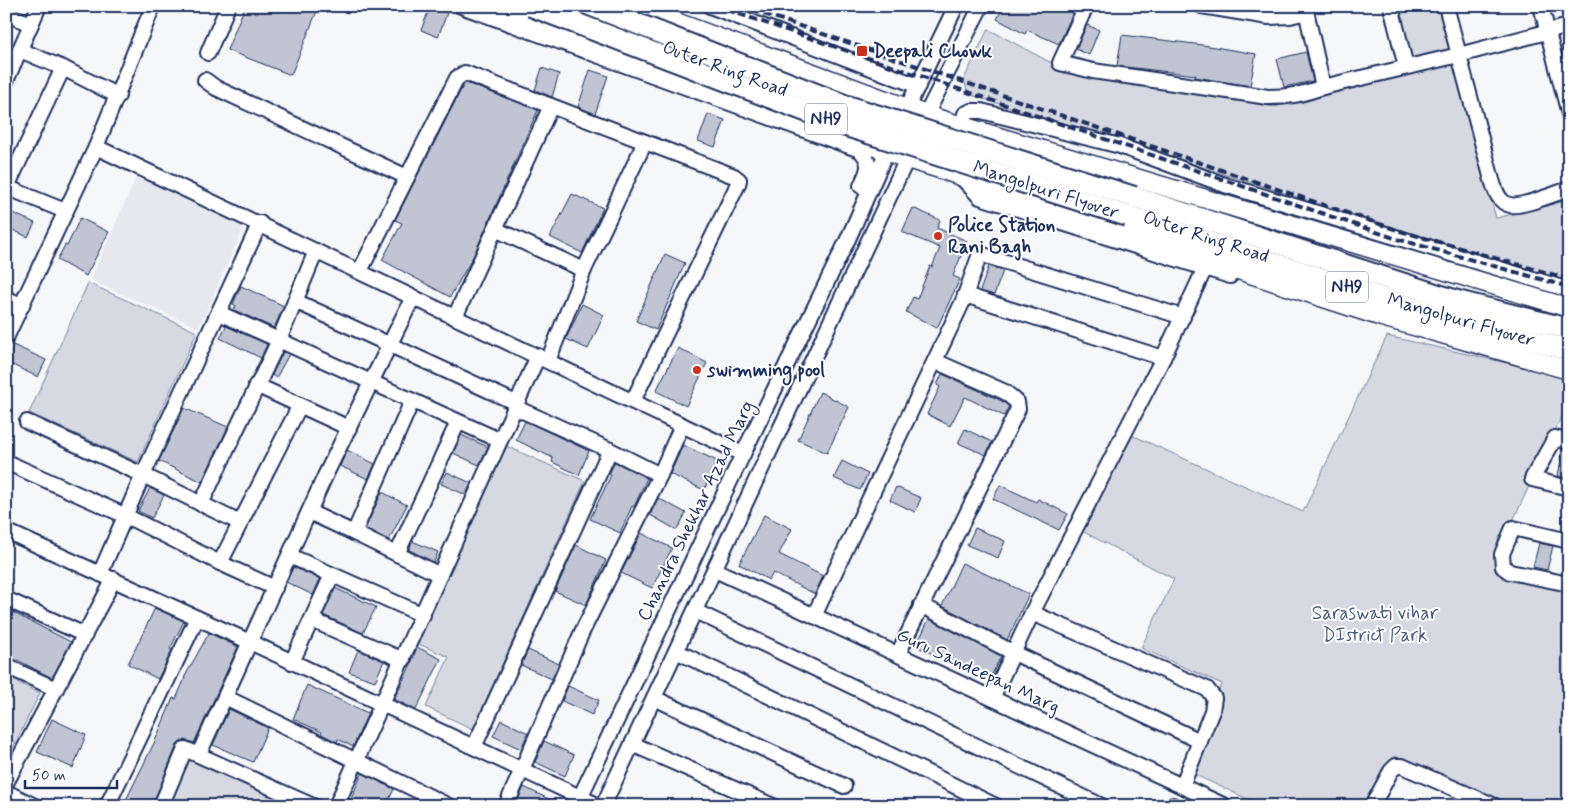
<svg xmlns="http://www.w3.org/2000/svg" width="1575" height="812" font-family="Mynerve,sans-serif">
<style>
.built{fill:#e6e8ee}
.green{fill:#d6d9e2;stroke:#7884a0}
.building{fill:#c0c4d3;stroke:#1b2f5e}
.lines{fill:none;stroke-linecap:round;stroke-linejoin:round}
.minor-casing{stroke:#1b2f5e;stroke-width:18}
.major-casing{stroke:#1b2f5e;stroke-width:21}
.highway-casing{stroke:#1b2f5e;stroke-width:24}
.minor{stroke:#fff;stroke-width:14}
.major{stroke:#fff;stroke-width:18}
.highway{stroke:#fff;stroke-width:20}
.rail{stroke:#1b2f5e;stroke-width:4;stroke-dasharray:8 4;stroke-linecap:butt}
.highway-bridge-casing{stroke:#1b2f5e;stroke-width:24;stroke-linecap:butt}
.highway-bridge{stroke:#fff;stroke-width:20}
.poi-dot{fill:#c8321e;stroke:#fff;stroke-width:2}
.labels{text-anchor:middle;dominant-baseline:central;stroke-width:4;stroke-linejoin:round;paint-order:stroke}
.shield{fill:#fff;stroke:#5f6d8e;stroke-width:1}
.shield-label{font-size:18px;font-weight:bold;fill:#1b2f5e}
.poi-label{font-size:19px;font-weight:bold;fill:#1b2f5e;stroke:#fff;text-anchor:start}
.street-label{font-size:19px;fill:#1b2f5e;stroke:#fff}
.park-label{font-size:19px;fill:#4a5a7f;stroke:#fff}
</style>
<rect width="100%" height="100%" fill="#f6f7f9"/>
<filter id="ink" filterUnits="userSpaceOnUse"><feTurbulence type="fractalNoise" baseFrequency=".02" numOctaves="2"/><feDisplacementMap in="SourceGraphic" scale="10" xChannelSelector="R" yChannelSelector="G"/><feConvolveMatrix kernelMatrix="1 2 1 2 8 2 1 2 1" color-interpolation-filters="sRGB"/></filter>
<g filter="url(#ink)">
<polygon class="built" points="138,174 246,222 199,328 90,280"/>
<g class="green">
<polygon points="1399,6 1438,6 1496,218 1569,200 1569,282 968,94 964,79 988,29 1059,67 1274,107 1414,70"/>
<polygon points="88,283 197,332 138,462 29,413"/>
<polygon points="1387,336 1569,377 1569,401 1494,561 1569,582 1569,806 1501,806 1394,756 1365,806 1263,806 1182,769 1222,684 1141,648 1174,579 1080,530 1125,432 1303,512"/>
<polygon points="504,445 585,481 473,729 426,707 449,657 416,643"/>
<polygon points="6,677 40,693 6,762"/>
<polygon points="189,755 293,806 165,806"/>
</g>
<g class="building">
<polygon points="245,6 319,6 291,75 227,50"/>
<polygon points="1004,6 1076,6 1059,44 1027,30 1025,34 997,19"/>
<polygon points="430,7 447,13 438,37 421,30"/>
<polygon points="1087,25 1099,30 1089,55 1076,49"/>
<polygon points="1122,35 1203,45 1256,54 1250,86 1195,77 1196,75 1117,66"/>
<polygon points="1306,52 1313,81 1284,87 1277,59"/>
<polygon points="542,68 559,74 552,97 535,90"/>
<polygon points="590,70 608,76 595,114 578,107"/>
<polygon points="466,83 538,110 473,257 450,297 382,260 402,223 395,220 464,84"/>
<polygon points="708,114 725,120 715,147 698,141"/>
<polygon points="572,194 603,208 582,253 550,237"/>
<polygon points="913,208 940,220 937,228 967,241 953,276 960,279 937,328 906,312 913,297 917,299 930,266 932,267 940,248 902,232"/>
<polygon points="6,210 35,223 28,237 6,227"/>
<polygon points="80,218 109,232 86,276 57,260 65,245 67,246"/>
<polygon points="665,254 685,263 656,330 636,321"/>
<polygon points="989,266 1003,271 994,295 980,291"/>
<polygon points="241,286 284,306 274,328 234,310 236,306 233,304"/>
<polygon points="582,304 604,315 588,349 566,339"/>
<polygon points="226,326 267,344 261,358 220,338"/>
<polygon points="13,345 46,360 38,377 6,362"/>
<polygon points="678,348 707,363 686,406 656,391"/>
<polygon points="283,352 289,354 276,378 272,375"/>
<polygon points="942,374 1000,400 1009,406 1004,416 965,397 950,426 927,414 940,387 937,385"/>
<polygon points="820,392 849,407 827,453 798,440"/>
<polygon points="184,408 228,427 202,482 159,461"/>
<polygon points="525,421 589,451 579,475 552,462 553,458 516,440"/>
<polygon points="965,429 992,442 986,455 958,443"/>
<polygon points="461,435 488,447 479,465 453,453"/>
<polygon points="683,445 717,461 704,490 670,474"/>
<polygon points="1563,449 1569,451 1569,479 1558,476"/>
<polygon points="347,450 375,464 368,479 340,466"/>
<polygon points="842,461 868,474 860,490 834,478"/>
<polygon points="615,462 647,478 634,507 632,506 620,533 590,519 611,475 609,474"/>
<polygon points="447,472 471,483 466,495 441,484"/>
<polygon points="1000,485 1036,502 1038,499 1068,514 1059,530 993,499"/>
<polygon points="896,487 921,498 915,512 890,500"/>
<polygon points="150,488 164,495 152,518 138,511"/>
<polygon points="382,492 407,505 389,540 365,529"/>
<polygon points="658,498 686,513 677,530 650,515"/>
<polygon points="764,515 792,529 779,554 823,576 815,594 773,573 769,580 739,564"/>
<polygon points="975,528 1005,541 998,558 967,545"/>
<polygon points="641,533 672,548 652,588 621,573"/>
<polygon points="412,541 438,552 434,562 409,550"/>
<polygon points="1539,543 1553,546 1547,570 1533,567"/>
<polygon points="576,545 606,560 586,605 555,591"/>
<polygon points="962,563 1029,594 1007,640 942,606"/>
<polygon points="293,567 320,579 313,595 286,582"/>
<polygon points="335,588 376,607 363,633 323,615"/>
<polygon points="155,608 184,621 170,649 172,650 158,679 128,664"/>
<polygon points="6,609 71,642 52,678 19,661 6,657"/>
<polygon points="929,619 1001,656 989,681 916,646"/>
<polygon points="209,633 238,647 194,743 185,740 177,745 152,806 123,806 155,741 173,698 176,699 185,678 184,678"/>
<polygon points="417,647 441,659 416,710 394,699 411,664"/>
<polygon points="358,650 384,661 375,681 349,672"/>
<polygon points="528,650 559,664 552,679 521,665"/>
<polygon points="307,685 368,713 353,747 338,739 337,742 321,734 322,732 293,719"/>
<polygon points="568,686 599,700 592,715 562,701"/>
<polygon points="229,709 268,728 253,762 213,745"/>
<polygon points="52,719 86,735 73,768 37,752"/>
<polygon points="501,720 528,733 521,749 493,736"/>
<polygon points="544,741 574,755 565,776 535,762"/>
<polygon points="362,773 394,789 386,806 348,806"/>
<polygon points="524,787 563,806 525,806 517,802"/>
</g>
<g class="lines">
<g class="minor-casing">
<g id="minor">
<path d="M461,6l399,144c13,14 8,20 1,36"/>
<polyline points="710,6 918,86"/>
<path d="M1086,6l-26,57 33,8 175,26c22,0 35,-3 55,-10l136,-32 110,-29"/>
<polyline points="1202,6 1269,17 1290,16 1307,12"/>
<polyline points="1305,6 1323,87"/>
<polyline points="1391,6 1406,67"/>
<path d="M1446,6l46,174c3,10 7,23 18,25 10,3 47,-12 59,-16"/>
<polyline points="1541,6 1569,114"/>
<polyline points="6,14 31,24"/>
<polyline points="20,50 63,68 118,96"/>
<polyline points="208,53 228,6"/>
<polyline points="205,80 216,88 407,177"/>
<polyline points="6,81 39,6"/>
<polyline points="907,108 956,6"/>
<polyline points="926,115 981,6"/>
<polyline points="962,126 965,114 971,111 981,111 1120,146 1225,185 1569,290"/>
<polyline points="96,147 743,454"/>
<polyline points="960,176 980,197 1230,276"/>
<polyline points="6,187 65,211"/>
<polyline points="6,189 63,68"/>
<polyline points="495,229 584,270 645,142"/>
<polyline points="360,271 457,78 465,73 734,176 739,180 738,184 633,401"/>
<polyline points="965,295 1163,358"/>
<polyline points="6,298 22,306"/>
<polyline points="295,301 516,403"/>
<polyline points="219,313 499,440"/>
<polyline points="455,317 551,106"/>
<polyline points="6,338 96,147 153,6"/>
<polyline points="548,361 584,270"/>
<polyline points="256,385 349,428"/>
<polyline points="27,422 143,475 240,523"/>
<polyline points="1569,442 1555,438 1532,479 1569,488"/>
<polyline points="6,462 126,516 220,563 275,588"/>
<polyline points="660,475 682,425"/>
<polyline points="201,504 279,340 316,251"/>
<polyline points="309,512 354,533 412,401"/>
<polyline points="6,531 250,642 599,806"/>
<polyline points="354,533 440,575"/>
<polyline points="1569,541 1513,528 1502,554 1503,567 1510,572 1569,584"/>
<polyline points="397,554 458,422"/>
<polyline points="290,556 423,615"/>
<polyline points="220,563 300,405"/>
<polyline points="715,570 1225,806"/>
<polyline points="100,574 143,475 260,223"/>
<polyline points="6,599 85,635"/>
<polyline points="921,605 1014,653 1200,741"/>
<polyline points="695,611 1102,806"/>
<polyline points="1032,613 1207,689 1214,698 1212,711 1182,786"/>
<polyline points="814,616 963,301 980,254 1183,317"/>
<polyline points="312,620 403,660"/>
<polyline points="676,651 996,806"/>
<polyline points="898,654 1018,409 1017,402 1005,392 935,361"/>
<polyline points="292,662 332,575"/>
<polyline points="6,666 56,689"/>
<polyline points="225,697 449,806"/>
<polyline points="654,698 844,786"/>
<polyline points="992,698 1032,613 1163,358 1205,268"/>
<polyline points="632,744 773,806"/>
<polyline points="474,747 610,450 514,407"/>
<polyline points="199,754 326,474 413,297"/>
<polyline points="6,783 114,579"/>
<polyline points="6,792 35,806"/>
<polyline points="107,806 197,618"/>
<polyline points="161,806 185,749 313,806"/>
<polyline points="336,806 538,356"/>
<polyline points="506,806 582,632 660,475 610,450"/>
<polyline points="576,806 743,454 848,239 887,151"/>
<polyline points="603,806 907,159"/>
<polyline points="1173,806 1173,805"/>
<polyline points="1372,806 1391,771 1396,766 1402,766 1495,806"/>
</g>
</g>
<g class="major-casing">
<g id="major">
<polyline points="497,6 647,63 785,113"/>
<polyline points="633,6 926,115 1569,308"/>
<polyline points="840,133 907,159 946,171 1122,232 1382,317 1569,370"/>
</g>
</g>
<g class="highway-casing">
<g id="highway">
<polyline points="1134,197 1457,301 1569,329"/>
<polyline points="1128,216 1420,310 1569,350"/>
</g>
</g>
<use href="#minor" class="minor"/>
<use href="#major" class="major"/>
<use href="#highway" class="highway"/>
<g class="rail">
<polyline points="716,6 1397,239 1569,287"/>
<polyline points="741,6 1400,231 1569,279"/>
</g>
<g class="highway-bridge-casing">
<g id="highway-bridge">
<polyline points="531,6 837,123 1128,216"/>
<polyline points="592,6 844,105 1134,197"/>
</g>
</g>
<use href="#highway-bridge" class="highway-bridge"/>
</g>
</g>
<g class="poi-dot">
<rect x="856" y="45" width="12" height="12" rx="2.5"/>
<circle cx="938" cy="236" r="5"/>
<circle cx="697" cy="370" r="5"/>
</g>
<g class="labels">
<g class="shield">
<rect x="805" y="103.5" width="42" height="31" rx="4"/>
<rect x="1326" y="271.5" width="42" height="31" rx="4"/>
</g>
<g class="shield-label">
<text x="826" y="119">NH9</text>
<text x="1347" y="287">NH9</text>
</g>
<g class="poi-label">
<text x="873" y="51">Deepali Chowk</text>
<text x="948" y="225">Police Station<tspan x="948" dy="22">Rani Bagh</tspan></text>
<text x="707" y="370">swimming pool</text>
</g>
<g class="street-label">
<text transform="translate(725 69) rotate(20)">Outer Ring Road</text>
<text transform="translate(1046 190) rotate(18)">Mangolpuri Flyover</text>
<text transform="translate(1206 237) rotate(18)">Outer Ring Road</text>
<text transform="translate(1461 320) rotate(16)">Mangolpuri Flyover</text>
<text transform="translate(696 511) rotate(-64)">Chandra Shekhar Azad Marg</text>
<text transform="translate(978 671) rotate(25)">Guru Sandeepan Marg</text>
</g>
<g class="park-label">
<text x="1375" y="613">Saraswati vihar<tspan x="1375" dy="22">DIstrict Park</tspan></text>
</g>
</g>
<rect width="1575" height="812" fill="none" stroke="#fff" stroke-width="25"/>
<rect x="12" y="12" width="1550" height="787" fill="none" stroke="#1b2f5e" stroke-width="2" filter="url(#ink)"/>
<path d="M25 780v8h92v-8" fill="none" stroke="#1b2f5e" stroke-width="2.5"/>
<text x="32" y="780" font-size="15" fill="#1b2f5e" stroke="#ffffff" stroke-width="4" paint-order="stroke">50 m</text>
</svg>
